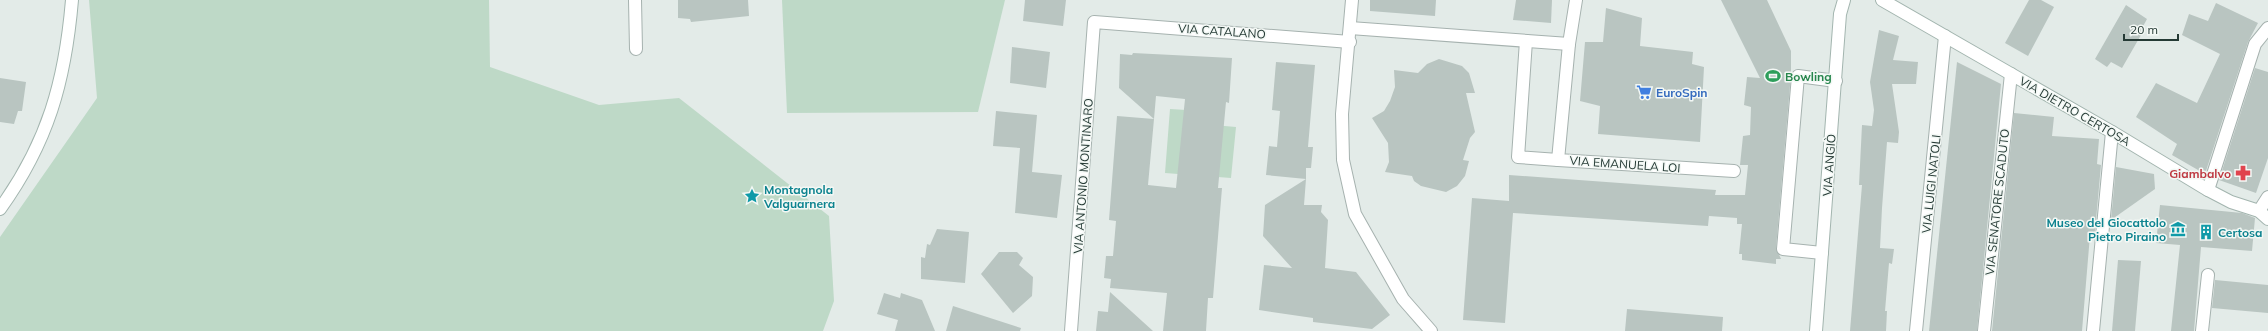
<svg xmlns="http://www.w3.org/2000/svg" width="2268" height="331" font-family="Mulish,sans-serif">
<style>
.green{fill:#bed9c7}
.building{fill:#b9c5c1}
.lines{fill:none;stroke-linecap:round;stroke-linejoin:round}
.street-casing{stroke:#a6b2af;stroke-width:14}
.secondary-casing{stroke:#a3b5af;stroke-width:14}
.street{stroke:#fff;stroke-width:12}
.secondary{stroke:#fff;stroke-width:12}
.labels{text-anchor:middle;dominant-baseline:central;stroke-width:3;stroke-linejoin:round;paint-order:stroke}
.street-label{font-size:12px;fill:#253a35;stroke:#f3f8f5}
.leisure-label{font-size:12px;font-weight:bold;fill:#27864d;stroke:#f3f8f5;text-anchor:start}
.shop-label{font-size:12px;font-weight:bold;fill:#366cbe;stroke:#f3f8f5;text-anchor:start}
.health-label{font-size:12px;font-weight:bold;fill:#be3a42;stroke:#f3f8f5;text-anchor:end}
.culture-label{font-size:12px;font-weight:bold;fill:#0d838f;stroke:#f3f8f5;text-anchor:start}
</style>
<rect width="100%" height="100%" fill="#e3ebe8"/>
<g class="green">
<polygon points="89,0 489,0 490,67 599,105 679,98 829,216 834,301 823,331 0,331 0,237 97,98"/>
<polygon points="782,0 1005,0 978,112 787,113"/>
<polygon points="1170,109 1203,111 1202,124 1236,127 1231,178 1165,173"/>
</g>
<g class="building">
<polygon points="678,0 748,0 749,16 691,22 690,19 678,18"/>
<polygon points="1025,0 1066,0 1063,26 1023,21"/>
<polygon points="1370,0 1436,0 1435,16 1370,11"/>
<polygon points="1516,0 1552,0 1551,23 1513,20"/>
<polygon points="1721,0 1767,0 1791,51 1791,74 1776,248 1781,259 1776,259 1776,264 1742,260 1742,254 1739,254 1742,224 1737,224 1737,218 1709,216 1708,226 1513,213 1505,323 1463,320 1472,198 1509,201 1509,175 1716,190 1715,195 1745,195 1748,165 1740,165 1743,136 1750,135 1751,107 1744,105 1747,77 1760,78"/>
<polygon points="2029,0 2041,0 2054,7 2028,56 2005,43"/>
<polygon points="2216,3 2258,23 2248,42 2205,174 2172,155 2177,144 2136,117 2156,83 2197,103 2220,54 2182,35 2189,14 2208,21"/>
<polygon points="2126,5 2147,19 2141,30 2141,35 2122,68 2111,62 2107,67 2095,59"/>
<polygon points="1606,8 1642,18 1640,46 1693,52 1692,64 1704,67 1700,142 1598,134 1600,106 1580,101 1585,42 1603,42"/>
<polygon points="1879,30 1899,36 1893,60 1918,62 1916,84 1892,84 1899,132 1898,143 1887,142 1882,208 1880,248 1894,249 1892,264 1889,263 1885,311 1887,311 1886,331 1850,331 1862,185 1859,185 1862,125 1872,126 1874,110 1870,82"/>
<polygon points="1012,47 1050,52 1046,88 1010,83"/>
<polygon points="1133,53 1232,58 1229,103 1226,102 1218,188 1222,188 1213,298 1208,298 1206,331 1163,331 1167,293 1110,288 1111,279 1104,278 1106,256 1113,256 1116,221 1109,220 1117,116 1154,119 1148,185 1176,188 1185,99 1156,96 1154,119 1119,88 1120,54 1132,55"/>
<polygon points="1439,59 1462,66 1469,73 1475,93 1466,93 1475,132 1470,138 1463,160 1469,161 1465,176 1457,186 1446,192 1421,186 1414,181 1412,176 1385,172 1389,162 1388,143 1372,118 1384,111 1390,101 1395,87 1394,70 1418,73 1427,64"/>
<polygon points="1276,62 1315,65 1308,147 1313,147 1311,168 1306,168 1306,179 1266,175 1269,146 1277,147 1280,111 1272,110"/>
<polygon points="1957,62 2001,84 1977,331 1929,331"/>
<polygon points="2255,68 2268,72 2268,158 2256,193 2219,180"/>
<polygon points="0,78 26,82 22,111 18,111 14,124 0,122"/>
<polygon points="996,111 1037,115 1032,172 1062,175 1057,218 1015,213 1020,148 993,146"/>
<polygon points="2014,113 2054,117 2052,136 2099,139 2097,164 2101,165 2095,231 2090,235 2082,331 1992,331"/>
<polygon points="2116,167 2154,174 2155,189 2111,220"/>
<polygon points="1306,179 1304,205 1322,205 1321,212 1328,220 1325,268 1356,272 1390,315 1372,329 1313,322 1313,318 1259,310 1264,265 1292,268 1263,236 1265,205"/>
<polygon points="2160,205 2242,213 2255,218 2252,251 2201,247 2194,331 2171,331 2180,245 2156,243"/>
<polygon points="937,229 969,232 965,283 921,279 921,257 925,258 927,244 930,245"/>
<polygon points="999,252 1017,252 1023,258 1019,265 1033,277 1032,296 1013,313 981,274"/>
<polygon points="2118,260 2141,261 2135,331 2112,331"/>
<polygon points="2215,280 2268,285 2268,313 2212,308"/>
<polygon points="1110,292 1153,331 1096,331 1098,311 1108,312"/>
<polygon points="884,293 900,298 901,293 922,300 935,331 895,331 898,320 877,314"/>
<polygon points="953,306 1021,328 1020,331 946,331"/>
<polygon points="1627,309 1723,317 1722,331 1625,331"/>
</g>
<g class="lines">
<g class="street-casing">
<g id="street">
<polyline points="635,0 636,49"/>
<polyline points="1352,0 1342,114 1343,160 1355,214 1403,299 1431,331"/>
<polyline points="1576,0 1569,44 1558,160 1734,171"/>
<polyline points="1350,28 1569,44"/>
<polyline points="1526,41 1518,157 1558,160"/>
<polyline points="2208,190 2255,44 2268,28"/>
<polyline points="2259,211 2268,197"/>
<polyline points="1822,253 1783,249 1798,76 1836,81"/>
<polyline points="1071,331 1094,22 1350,42"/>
<polyline points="1916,331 1945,36"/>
<polyline points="1984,331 2011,74"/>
<polyline points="2093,331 2112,132"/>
<polyline points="2202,331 2208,275"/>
</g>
</g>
<g class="secondary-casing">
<g id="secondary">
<polyline points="1882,0 2112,132 2208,190 2231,202 2259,211 2268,219"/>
<path d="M0,209c48,-67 65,-127 72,-209"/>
<polyline points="1816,331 1840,14 1844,0"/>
</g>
</g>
<use href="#street" class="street"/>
<use href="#secondary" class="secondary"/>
</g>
<defs>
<g id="stadium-bare" transform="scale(1.2)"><path d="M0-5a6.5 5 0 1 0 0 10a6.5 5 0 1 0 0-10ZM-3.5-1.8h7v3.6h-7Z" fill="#2e9e5b" stroke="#f3f8f5" stroke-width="2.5" paint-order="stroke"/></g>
<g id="supermarket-bare" transform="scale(1.2)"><path d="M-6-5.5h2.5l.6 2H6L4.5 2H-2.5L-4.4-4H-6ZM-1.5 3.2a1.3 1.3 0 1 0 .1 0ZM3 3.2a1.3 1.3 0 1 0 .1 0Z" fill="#3f7fe0" stroke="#f3f8f5" stroke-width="2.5" paint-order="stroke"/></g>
<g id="pharmacy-bare" transform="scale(1.2)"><path d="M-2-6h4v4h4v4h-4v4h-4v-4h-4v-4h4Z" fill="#e0444e" stroke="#f3f8f5" stroke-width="2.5" paint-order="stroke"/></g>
<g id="sight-bare" transform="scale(1.2)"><path d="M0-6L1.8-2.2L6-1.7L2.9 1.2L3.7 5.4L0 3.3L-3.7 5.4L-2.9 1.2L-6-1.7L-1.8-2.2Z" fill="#0f9aa8" stroke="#f3f8f5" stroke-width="2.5" paint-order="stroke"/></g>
<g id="museum-bare" transform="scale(1.2)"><path d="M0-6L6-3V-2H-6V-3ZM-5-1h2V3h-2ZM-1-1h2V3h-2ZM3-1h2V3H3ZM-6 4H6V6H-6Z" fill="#0f9aa8" stroke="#f3f8f5" stroke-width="2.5" paint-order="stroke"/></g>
<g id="building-bare" transform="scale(1.2)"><path d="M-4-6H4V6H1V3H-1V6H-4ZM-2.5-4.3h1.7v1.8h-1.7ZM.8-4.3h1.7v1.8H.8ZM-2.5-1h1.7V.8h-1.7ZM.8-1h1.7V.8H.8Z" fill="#0f9aa8" stroke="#f3f8f5" stroke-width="2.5" paint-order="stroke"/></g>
</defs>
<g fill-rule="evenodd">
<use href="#stadium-bare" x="1773" y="76"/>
<use href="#supermarket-bare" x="1644" y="92"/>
<use href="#pharmacy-bare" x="2243" y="173"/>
<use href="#sight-bare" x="752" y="196"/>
<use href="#museum-bare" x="2178" y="229"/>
<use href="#building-bare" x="2206" y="232"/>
</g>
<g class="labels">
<g class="street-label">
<text transform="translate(1222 31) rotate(4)">VIA CATALANO</text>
<text transform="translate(2075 111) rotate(30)">VIA DIETRO CERTOSA</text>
<text transform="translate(1625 164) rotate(4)">VIA EMANUELA LOI</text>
<text transform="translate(1829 165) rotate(-86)">VIA ANGIÒ</text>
<text transform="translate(1083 176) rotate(-86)">VIA ANTONIO MONTINARO</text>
<text transform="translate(1931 184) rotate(-84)">VIA LUIGI NATOLI</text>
<text transform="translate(1997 202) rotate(-84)">VIA SENATORE SCADUTO</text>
</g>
<g class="leisure-label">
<text x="1785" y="76">Bowling</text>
</g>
<g class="shop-label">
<text x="1656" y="92">EuroSpin</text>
</g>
<g class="health-label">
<text x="2231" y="173">Giambalvo</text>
</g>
<g class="culture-label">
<text x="764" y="189">Montagnola<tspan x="764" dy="14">Valguarnera</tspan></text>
<text x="2166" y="222" text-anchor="end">Museo del Giocattolo<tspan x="2166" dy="14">Pietro Piraino</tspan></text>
<text x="2218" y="232">Certosa</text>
</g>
</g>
<path d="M2124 34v6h54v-6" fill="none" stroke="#253a35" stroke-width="2"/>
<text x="2130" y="34" font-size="12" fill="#253a35" stroke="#f3f8f5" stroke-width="3" paint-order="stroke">20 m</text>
</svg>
